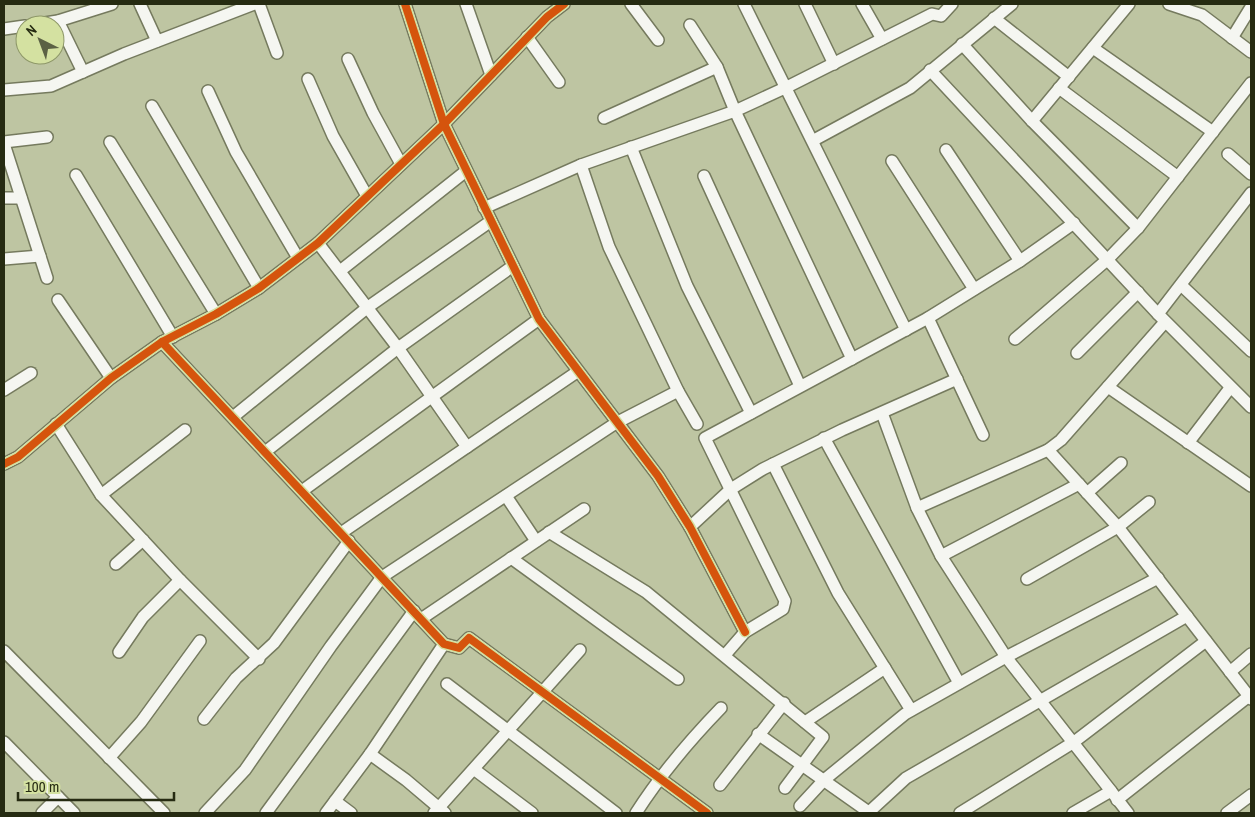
<svg xmlns="http://www.w3.org/2000/svg" width="1255" height="817" font-family="'Archivo Narrow',sans-serif">
<style>
.lines{fill:none;stroke-linecap:round;stroke-linejoin:round}
.minor-casing{stroke:#757a5e;stroke-width:14}
.minor{stroke:#f5f6f1;stroke-width:11}
.cycleway-casing{stroke:#d4e1a1;stroke-width:11}
.cycleway{stroke:#d5540d;stroke-width:8}
</style>
<rect width="100%" height="100%" fill="#bec5a2"/>
<g class="lines">
<g class="minor-casing">
<g id="minor">
<polyline points="140,4 157,41"/>
<polyline points="259,4 277,53"/>
<polyline points="405,4 444,124 539,319 658,476 690,527 745,632"/>
<polyline points="466,4 491,75"/>
<polyline points="631,4 658,40"/>
<polyline points="744,4 906,330"/>
<polyline points="805,4 834,64"/>
<polyline points="862,4 882,39"/>
<polyline points="1169,4 1202,15 1251,52"/>
<polyline points="994,18 1069,77"/>
<polyline points="58,21 83,72"/>
<polyline points="32,25 58,21 112,4"/>
<polyline points="690,25 717,67 735,111 852,359"/>
<polyline points="4,29 25,26"/>
<polyline points="527,37 559,82"/>
<polyline points="1232,38 1251,7"/>
<polyline points="962,44 1032,121 1138,228"/>
<polyline points="1093,48 1213,132"/>
<polyline points="348,59 373,113 401,164"/>
<polyline points="930,70 1158,314 1251,407"/>
<polyline points="308,79 333,136 367,196"/>
<polyline points="1059,88 1178,177"/>
<polyline points="4,90 51,86 124,54 254,4"/>
<polyline points="208,91 236,152 298,258"/>
<polyline points="152,106 259,288"/>
<polyline points="604,118 717,67"/>
<polyline points="1032,121 1129,4"/>
<polyline points="814,140 910,88 1012,4"/>
<polyline points="4,142 47,137"/>
<polyline points="110,142 216,314"/>
<polyline points="4,144 47,278"/>
<polyline points="631,147 687,286 751,413"/>
<polyline points="946,150 1020,261"/>
<polyline points="1228,154 1251,174"/>
<polyline points="892,161 974,289"/>
<polyline points="581,165 609,247 678,391 697,424"/>
<polyline points="76,175 173,337"/>
<polyline points="704,176 800,386"/>
<polyline points="4,198 21,198"/>
<polyline points="484,208 581,165 735,111 787,87 932,14 941,16 952,4"/>
<polyline points="318,243 398,348 467,447"/>
<polyline points="4,259 40,256"/>
<polyline points="340,271 466,171"/>
<polyline points="1181,285 1251,351"/>
<polyline points="58,300 111,378"/>
<polyline points="1158,314 1251,193"/>
<polyline points="928,318 983,435"/>
<polyline points="1015,339 1108,259 1138,228 1251,83"/>
<polyline points="162,342 444,644 459,648 469,638 707,813"/>
<polyline points="1077,353 1138,292"/>
<polyline points="1108,387 1251,486"/>
<polyline points="4,390 31,373"/>
<polyline points="882,413 917,508 941,556 1006,657 1111,791"/>
<polyline points="233,417 368,307 491,221"/>
<polyline points="56,424 101,495 180,580 259,659"/>
<polyline points="824,438 959,683"/>
<polyline points="1188,443 1230,388"/>
<polyline points="1048,450 1118,527 1251,699"/>
<polyline points="265,452 398,348 513,266"/>
<polyline points="4,464 18,457 111,378 162,342 216,314 259,288 318,243 444,124 547,17 564,4"/>
<polyline points="773,464 838,593 911,710"/>
<polyline points="302,491 539,319"/>
<polyline points="1087,493 1121,463"/>
<polyline points="101,495 185,430"/>
<polyline points="506,496 536,541"/>
<polyline points="917,508 1048,450 1061,440 1165,322"/>
<polyline points="690,527 731,489 763,469 842,430 957,379"/>
<polyline points="549,532 646,592 823,737 785,788"/>
<polyline points="341,533 577,372"/>
<polyline points="941,556 1079,484"/>
<polyline points="511,558 678,679"/>
<polyline points="116,564 143,540"/>
<polyline points="1027,579 1118,527 1149,502"/>
<polyline points="421,619 584,509"/>
<polyline points="4,651 164,813"/>
<polyline points="119,652 143,617 180,580"/>
<polyline points="725,655 745,632 783,609 785,601 705,438 928,318 1020,261 1074,223"/>
<polyline points="1230,672 1251,654"/>
<polyline points="447,684 616,813"/>
<polyline points="204,719 236,678 274,643 349,541"/>
<polyline points="805,722 885,668"/>
<polyline points="758,734 870,813"/>
<polyline points="4,742 74,813"/>
<polyline points="370,754 406,780 445,813"/>
<polyline points="109,758 141,722 200,641"/>
<polyline points="475,770 532,813"/>
<polyline points="720,785 784,703"/>
<polyline points="1117,800 1249,696"/>
<polyline points="335,801 351,813"/>
<polyline points="800,806 824,780 905,714 1006,657 1158,578"/>
<polyline points="42,813 58,797"/>
<polyline points="205,813 245,770 331,646 382,577 616,423 678,391"/>
<polyline points="266,813 414,611"/>
<polyline points="326,813 370,754 444,644"/>
<polyline points="434,813 580,650"/>
<path d="M636,813c25,-39 53,-72 85,-105"/>
<polyline points="868,813 906,778 1187,616"/>
<polyline points="960,813 1074,742 1206,641"/>
<polyline points="1073,813 1111,791 1128,813"/>
<polyline points="1227,813 1251,795"/>
</g>
</g>
<use href="#minor" class="minor"/>
<g class="cycleway-casing">
<g id="cycleway">
<polyline points="405,4 444,124 539,319 658,476 690,527 745,632"/>
<polyline points="162,342 444,644 459,648 469,638 707,813"/>
<polyline points="4,464 18,457 111,378 162,342 216,314 259,288 318,243 444,124 547,17 564,4"/>
</g>
</g>
<use href="#cycleway" class="cycleway"/>
</g>
<rect width="1255" height="817" fill="none" stroke="#262b12" stroke-width="10"/>
<g transform="translate(40 40) rotate(318)"><circle r="24" fill="#d4e1a1" stroke="#8e9868"/>
<path d="M0-4L9 19L0 12L-9 19Z" fill="#5b6144"/>
<text y="-8" font-size="14" font-weight="bold" text-anchor="middle" fill="#262b12">N</text>
</g>
<path d="M18 792v8h156v-8" fill="none" stroke="#262b12" stroke-width="2.5"/>
<text x="25" y="792" font-size="15" fill="#262b12" stroke="#d4e1a1" stroke-width="4" paint-order="stroke">100 m</text>
</svg>
